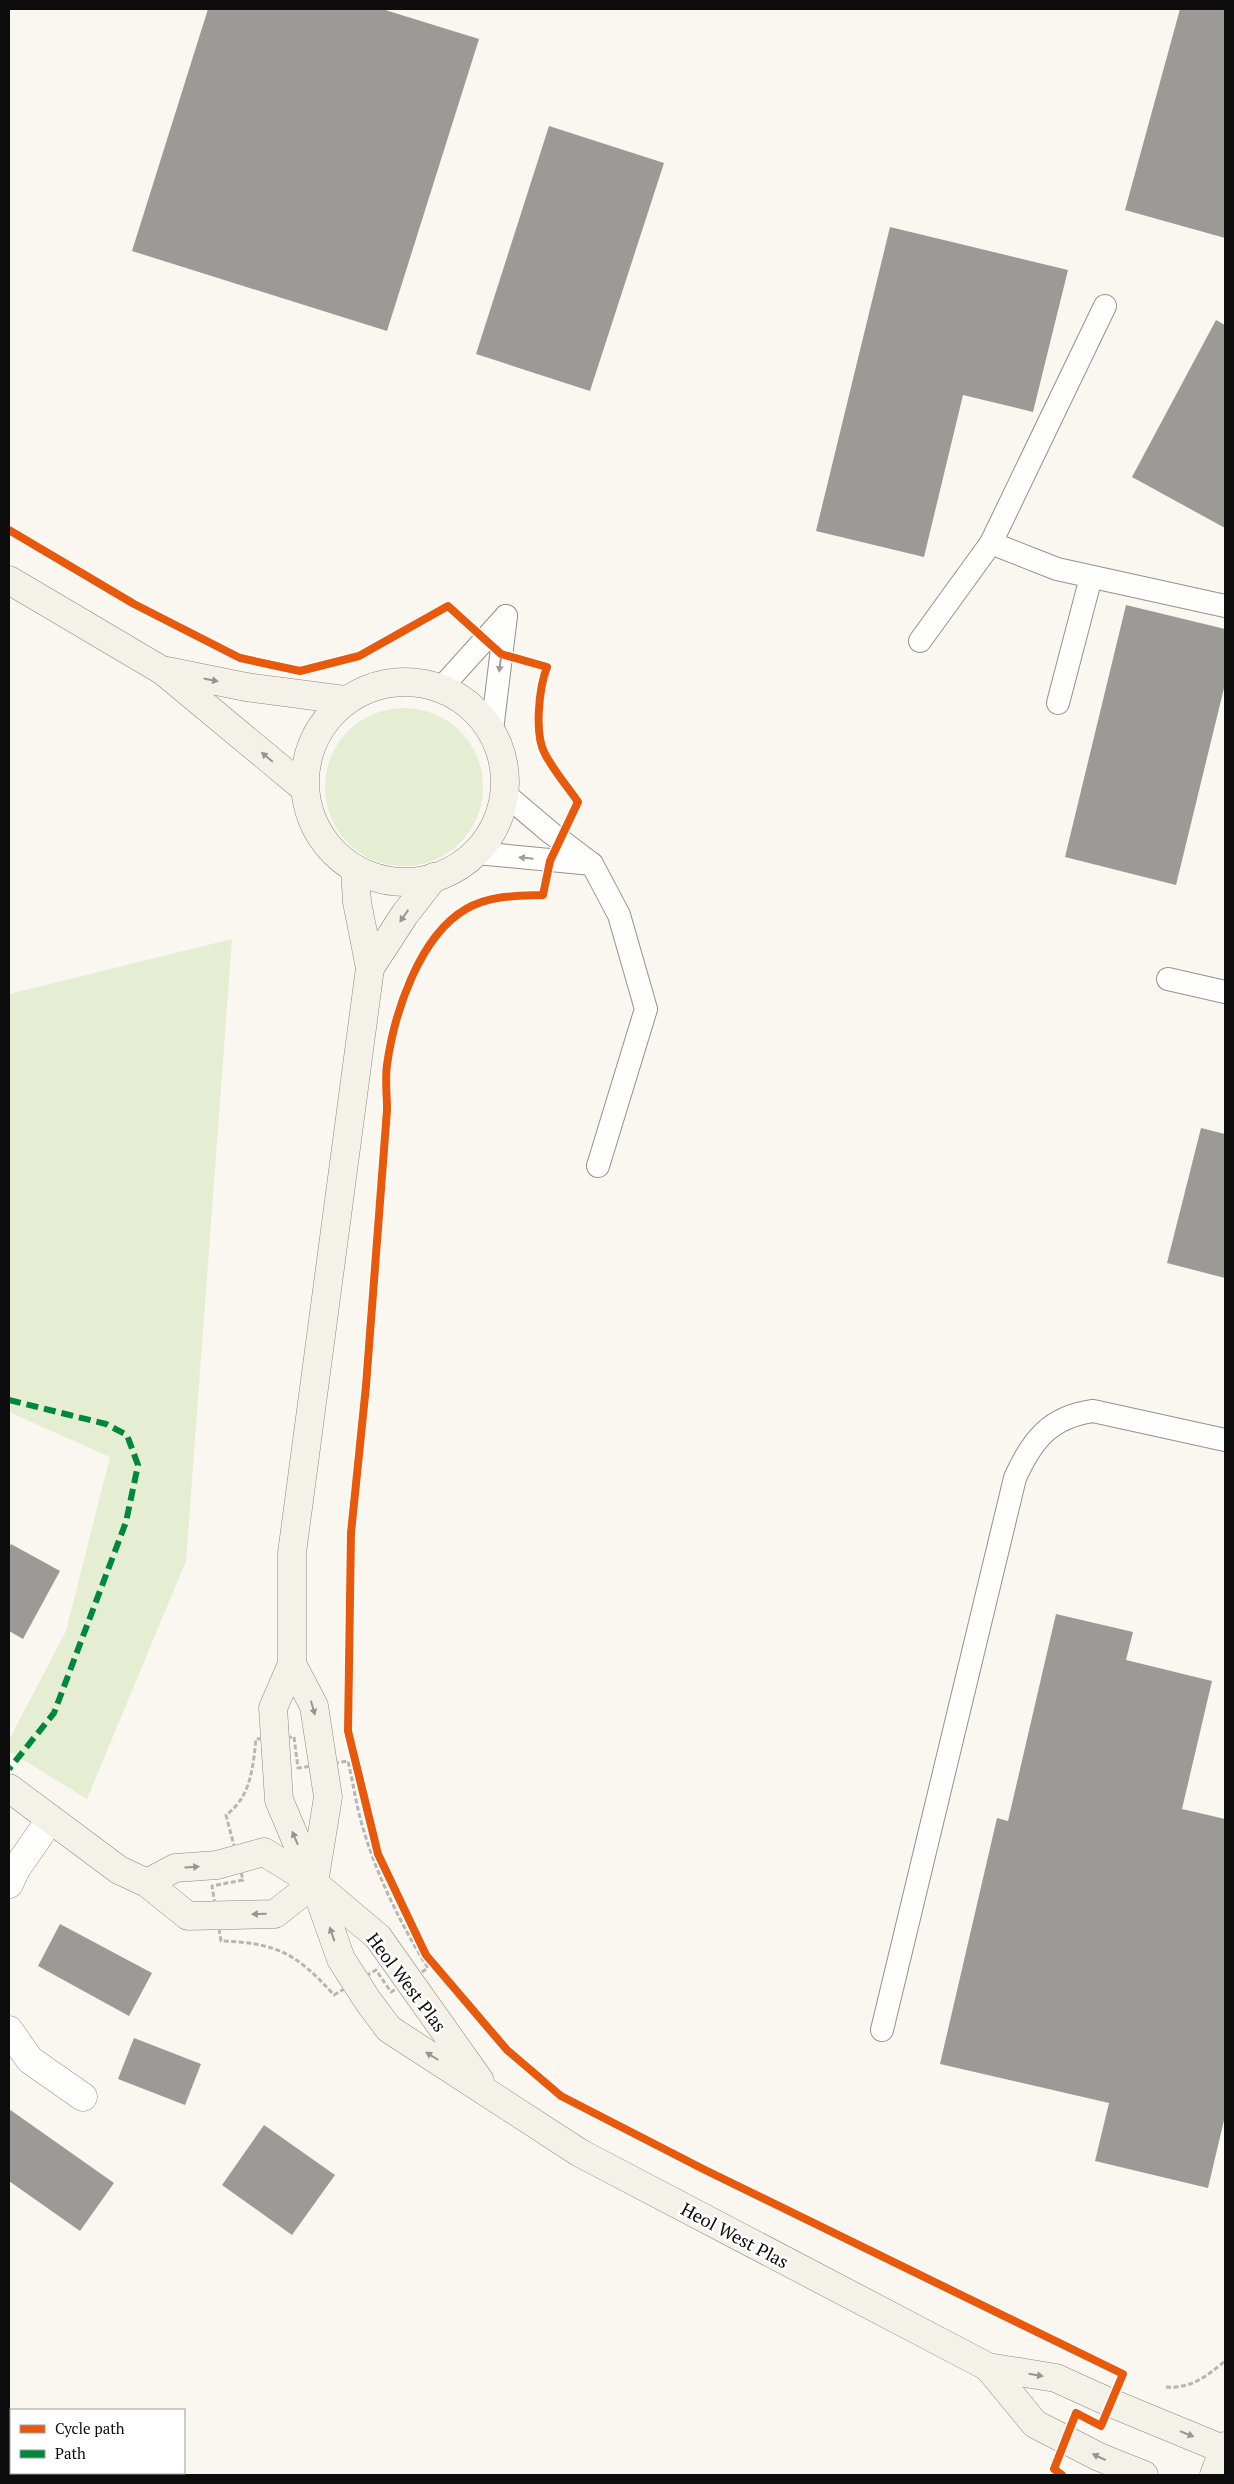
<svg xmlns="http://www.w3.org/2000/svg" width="1234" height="2484" font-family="'PT Serif',serif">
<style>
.green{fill:#e5edd2}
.building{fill:#9c9a96}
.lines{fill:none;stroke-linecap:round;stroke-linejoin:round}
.lane-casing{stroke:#93928f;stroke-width:24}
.street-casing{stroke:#93928f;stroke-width:29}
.secondary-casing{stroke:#8a8885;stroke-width:29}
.path{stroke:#b7b6b5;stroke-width:3;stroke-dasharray:5 2.5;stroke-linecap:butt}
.lane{stroke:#fefefd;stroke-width:22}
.street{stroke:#fefefd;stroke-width:28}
.secondary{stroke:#f4f1e9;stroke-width:28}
.quiet{stroke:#00873e;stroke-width:6;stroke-dasharray:12 6;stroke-linecap:butt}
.cycleway-casing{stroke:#fff;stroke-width:11}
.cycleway{stroke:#e8590c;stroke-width:8}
.oneway{fill:#9d9d9d}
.oneway2{fill:#979591}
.labels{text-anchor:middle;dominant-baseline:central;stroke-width:5;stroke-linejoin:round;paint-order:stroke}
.street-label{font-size:18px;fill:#0c0c0c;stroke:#fff}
</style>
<rect width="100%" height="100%" fill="#faf7f0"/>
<g class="green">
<circle cx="404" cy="787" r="79"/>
<polygon points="232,939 186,1561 87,1799 9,1751 9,1740 66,1631 110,1457 9,1412 9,994"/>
</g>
<g class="building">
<polygon points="208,9 382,9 479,39 387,331 132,251"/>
<polygon points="1180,9 1225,9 1225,238 1125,210"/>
<polygon points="549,126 664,163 590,391 476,354"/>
<polygon points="890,227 1068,270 1033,412 963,395 924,557 816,531"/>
<polygon points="1216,320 1225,325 1225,528 1132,477"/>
<polygon points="1126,605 1225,629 1225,684 1176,885 1065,857"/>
<polygon points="1201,1128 1225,1134 1225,1278 1167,1263"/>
<polygon points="11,1544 60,1571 23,1639 9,1631 9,1548"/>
<polygon points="1056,1614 1133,1632 1126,1660 1212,1681 1182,1809 1225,1819 1225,2116 1208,2188 1095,2161 1109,2103 940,2064 997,1818 1008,1821"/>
<polygon points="60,1924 152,1973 129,2016 38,1966"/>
<polygon points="134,2038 201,2064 185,2105 118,2079"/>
<polygon points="9,2109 114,2183 80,2231 9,2181"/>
<polygon points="264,2125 335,2175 292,2235 222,2185"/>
</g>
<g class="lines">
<g class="lane-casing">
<g id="lane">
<polyline points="1105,306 991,543 1057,569 1225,606"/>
<polyline points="920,641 991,543"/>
<polyline points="442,687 506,616"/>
<polyline points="1058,703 1091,577"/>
<polyline points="492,730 506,616"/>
<polyline points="506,795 551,833 592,864 619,915 646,1009 598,1166"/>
<polyline points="477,853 592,864"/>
<polyline points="1168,979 1225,992"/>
<path d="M882,2030l133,-552c17,-38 35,-61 78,-67l132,29"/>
</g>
</g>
<g class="street-casing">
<g id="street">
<polyline points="9,1884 16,1869 50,1820"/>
<polyline points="9,2030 30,2060 83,2097"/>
</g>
</g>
<g class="secondary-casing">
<g id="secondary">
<polyline points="9,580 163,671 304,788"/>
<polyline points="167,671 246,687 345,700"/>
<circle cx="405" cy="782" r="100"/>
<polyline points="355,869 357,902 370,968 292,1553 292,1664 273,1708 279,1800 314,1883 341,1959 368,2001 389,2029 580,2153 988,2367 1056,2378 1111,2403 1225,2450"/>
<polyline points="370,968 405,914 434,877"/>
<polyline points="292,1664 314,1706 328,1797 314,1883"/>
<polyline points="9,1788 119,1870 147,1883 188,1916 275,1914 314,1883"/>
<polyline points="147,1883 175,1868 217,1865 264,1852 314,1883 378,1937 480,2081"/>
<polyline points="988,2367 1035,2424 1099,2457 1144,2475"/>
<polyline points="1214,2475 1225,2446"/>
</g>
</g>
<g class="path">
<path d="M294,1737l4,31 50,-7c5,21 8,43 14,64 15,51 38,98 66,143l-37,24 -15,-22 -42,25c-38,-42 -57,-52 -113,-54l-9,-55 31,-6 -17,-65c25,-18 27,-48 30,-76z"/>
<path d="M1166,2387c25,2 41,-11 59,-26"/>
</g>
<use href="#lane" class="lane"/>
<use href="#street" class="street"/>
<use href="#secondary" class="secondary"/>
<polyline class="quiet" points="9,1400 106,1424 127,1435 138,1465 126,1522 54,1713 9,1769"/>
<g class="cycleway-casing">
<path id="cycleway" d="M9,530l125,74 106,54 60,13 59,-15 89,-50 53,48 46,13c-8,21 -13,67 -2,87 9,17 22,32 33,48l-28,59 -7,34c-26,1 -53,0 -77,14 -47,27 -72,105 -79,156 -2,14 0,30 0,45l-21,276 -15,147 -3,198 30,123 48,101 81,95 54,46 144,74 418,204 -22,52 -25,-13 -22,56 8,6"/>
</g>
<use href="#cycleway" class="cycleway"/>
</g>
<defs><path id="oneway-solid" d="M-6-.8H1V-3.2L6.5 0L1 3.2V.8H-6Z" transform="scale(1.25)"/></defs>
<g class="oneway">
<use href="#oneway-solid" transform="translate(500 665) rotate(97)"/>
<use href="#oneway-solid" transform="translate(526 858) rotate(-174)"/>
</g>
<g class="oneway2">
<use href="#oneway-solid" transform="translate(211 680) rotate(11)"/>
<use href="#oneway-solid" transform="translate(267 757) rotate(-140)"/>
<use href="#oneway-solid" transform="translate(404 916) rotate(125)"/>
<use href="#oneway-solid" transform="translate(313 1708) rotate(74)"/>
<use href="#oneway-solid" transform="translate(295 1838) rotate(-113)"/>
<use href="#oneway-solid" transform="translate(192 1867) rotate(-4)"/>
<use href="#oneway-solid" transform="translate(259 1914) rotate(179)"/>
<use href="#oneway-solid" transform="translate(332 1934) rotate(-109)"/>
<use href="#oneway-solid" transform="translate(432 2056) rotate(-148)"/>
<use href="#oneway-solid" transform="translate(1036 2375) rotate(9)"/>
<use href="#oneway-solid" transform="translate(1187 2434) rotate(22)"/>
<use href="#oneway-solid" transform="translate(1099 2457) rotate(-155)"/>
</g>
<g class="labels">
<g class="street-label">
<text transform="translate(407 1982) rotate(53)">Heol West Plas</text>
<text transform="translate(735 2235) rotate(28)">Heol West Plas</text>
</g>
</g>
<rect width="1234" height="2484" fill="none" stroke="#0c0c0c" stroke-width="20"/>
<rect x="10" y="2409" width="175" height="65" fill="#ffffff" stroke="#9e9e9e"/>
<rect x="20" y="2425" width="25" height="8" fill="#e8590c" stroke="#9e9e9e"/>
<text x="55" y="2434" font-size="15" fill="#0c0c0c">Cycle path</text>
<rect x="20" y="2450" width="25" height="8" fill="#00873e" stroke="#9e9e9e"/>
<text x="55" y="2459" font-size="15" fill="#0c0c0c">Path</text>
</svg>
